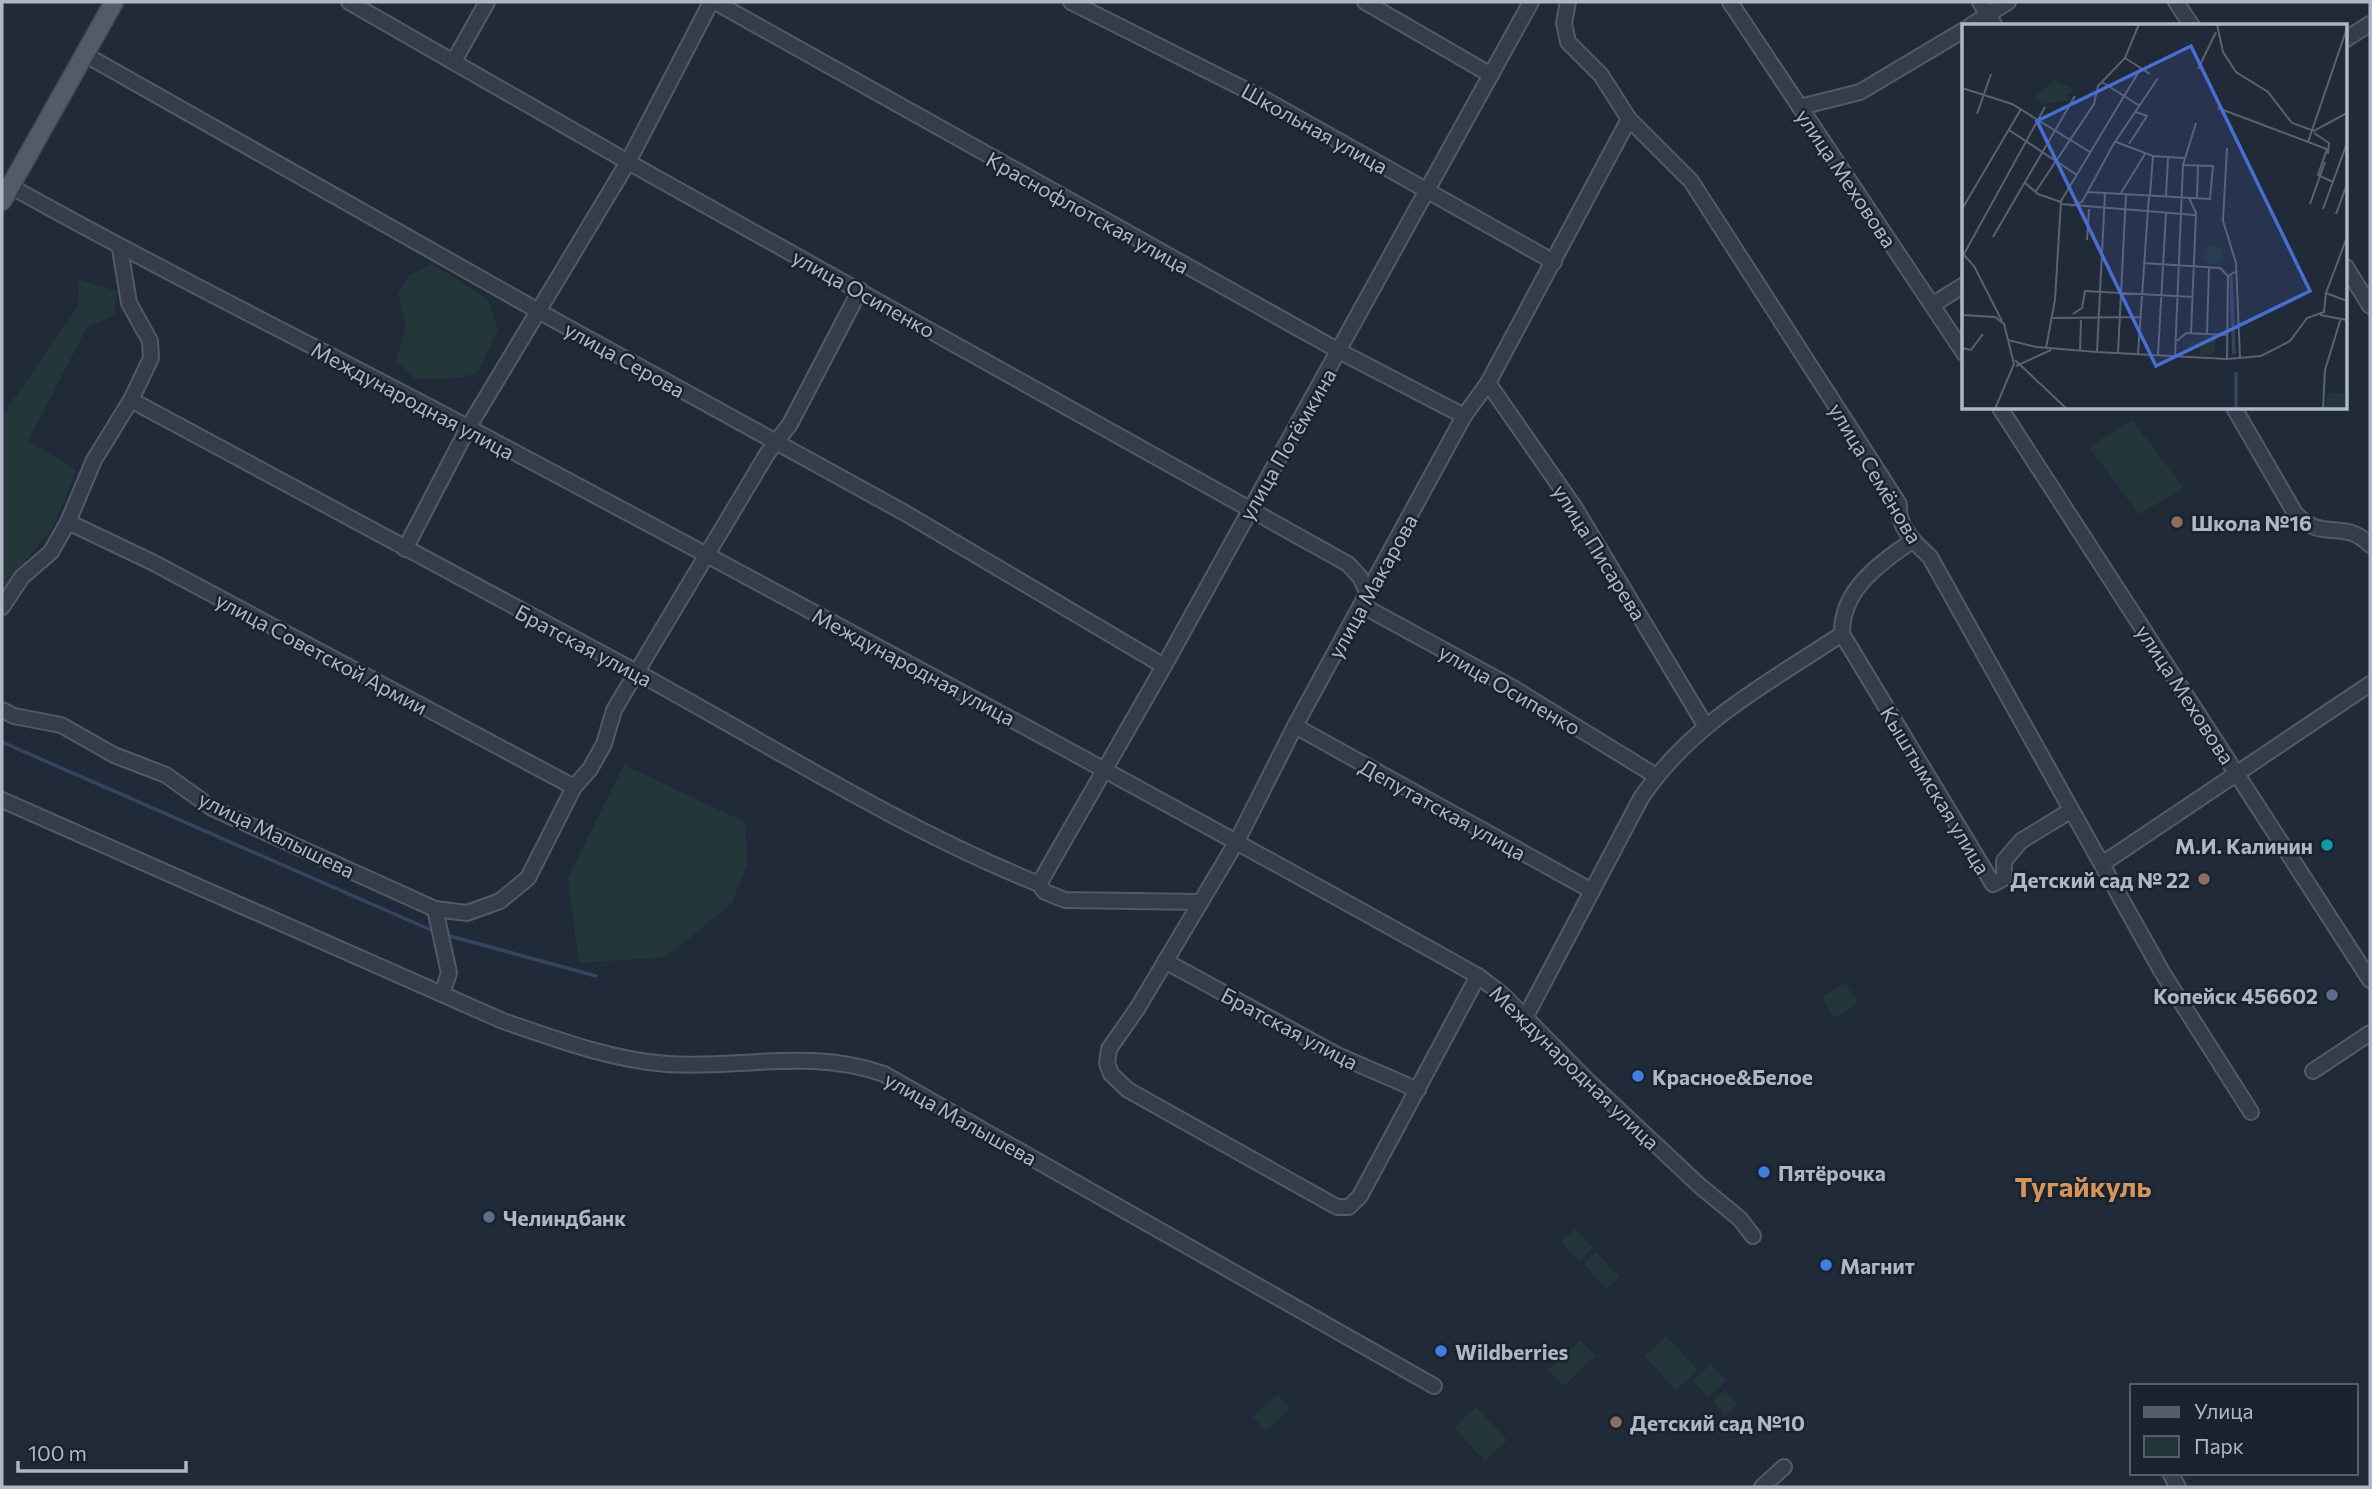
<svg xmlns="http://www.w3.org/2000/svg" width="2372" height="1489" font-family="Commissioner,sans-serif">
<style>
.green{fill:#23373a}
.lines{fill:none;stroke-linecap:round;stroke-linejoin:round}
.stream{stroke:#354560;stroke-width:3.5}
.minor-casing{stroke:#525a67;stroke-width:18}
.major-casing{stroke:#3e4553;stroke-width:21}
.minor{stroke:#353c4a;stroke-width:14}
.major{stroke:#535b6a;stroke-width:18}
.education-dot{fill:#8d6e63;stroke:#1a222e;stroke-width:2.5}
.culture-dot{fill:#0f9aa8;stroke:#1a222e;stroke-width:2.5}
.service-dot{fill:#5c6f8a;stroke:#1a222e;stroke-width:2.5}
.shop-dot{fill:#3f7fe0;stroke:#1a222e;stroke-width:2.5}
.labels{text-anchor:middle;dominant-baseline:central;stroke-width:5;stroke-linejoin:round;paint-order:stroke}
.street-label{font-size:21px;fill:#afb7c6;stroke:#1a222e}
.poi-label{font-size:21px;font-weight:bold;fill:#afb7c6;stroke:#1a222e;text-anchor:start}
.district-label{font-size:28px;font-weight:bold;fill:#d4955c;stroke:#1a222e}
.inset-river{fill:none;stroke:#354560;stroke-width:3.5}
.inset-road{fill:none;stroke:#5a6271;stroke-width:2}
.view{fill:#496ed3;fill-opacity:0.15;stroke:#496ed3;stroke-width:3.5}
.inset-edge{fill:none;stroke:#afb7c6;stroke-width:3.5}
</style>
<rect width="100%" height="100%" fill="#212a39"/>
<g class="green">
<polygon points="432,264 488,299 498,330 477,373 460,378 416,379 396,361 406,327 398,293 409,276"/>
<polygon points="78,279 116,291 114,315 87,327 28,441 76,470 53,527 2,589 2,416 79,305"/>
<polygon points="2132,420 2184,488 2139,514 2089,447"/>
<polygon points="624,765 745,822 747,863 732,903 666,957 579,963 568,878"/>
<polygon points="1846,983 1858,1004 1834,1018 1822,997"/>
<polygon points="1575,1229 1593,1248 1579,1261 1561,1242"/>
<polygon points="1596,1252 1619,1277 1606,1289 1584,1264"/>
<polygon points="1666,1336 1698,1370 1676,1390 1645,1357"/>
<polygon points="1580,1340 1595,1356 1564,1386 1548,1370"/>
<polygon points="1711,1364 1726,1381 1708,1397 1693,1381"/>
<polygon points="1725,1390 1738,1405 1725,1416 1713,1401"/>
<polygon points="1277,1395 1290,1408 1266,1431 1253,1417"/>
<polygon points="1476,1407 1507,1440 1485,1461 1454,1428"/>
</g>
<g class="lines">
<g class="stream">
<polyline points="2,742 431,930"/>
<polyline points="450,936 596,976"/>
</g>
<g class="minor-casing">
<g id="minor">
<polyline points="349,2 628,162 1348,564 1360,577 1368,594"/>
<polyline points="715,2 1339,351 1464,416"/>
<polyline points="1071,2 1266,100 1554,262"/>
<polyline points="1365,2 1491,75"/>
<path d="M1568,2l-4,21 4,19 33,33 28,44 62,62 208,323c-2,23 15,38 31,53l232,415 89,140"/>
<polyline points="1730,2 1964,353"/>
<polyline points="1980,2 1995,26"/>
<polyline points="2176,2 2192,26"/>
<polyline points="1970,26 2008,2"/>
<polyline points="2346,39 2370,24"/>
<polyline points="84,54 540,312 905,513 1164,666"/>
<polyline points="454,61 487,2"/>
<polyline points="1800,107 1860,92 1964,30"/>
<path d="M10,186c151,85 307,161 459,242 338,180 675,361 1009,548l25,19 84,85 113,106 40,33 13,17"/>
<polyline points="2346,267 2370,306"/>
<polyline points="1932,305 1964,285"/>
<polyline points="1488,383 1575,508 1705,725"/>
<path d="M131,400c169,92 339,181 507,273 132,72 262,155 401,211"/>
<polyline points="2000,408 2370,980"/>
<path d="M2234,408l61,105c29,31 47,4 75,32"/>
<polyline points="68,522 152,562 574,787"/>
<polyline points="405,549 468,428 628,162 711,2"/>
<polyline points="1363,606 1513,688 1656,776"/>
<polyline points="2,607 22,577 51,552 68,522 94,460 131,400 151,358 150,341 129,303 120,249"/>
<polyline points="1842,634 1993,884 2004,878 2004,861 2021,841 2070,811"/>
<path d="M1842,634c-1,-44 37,-70 70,-93"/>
<polyline points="2,710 14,716 61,725 114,755 166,775 212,808 435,909 449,973 442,994"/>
<polyline points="1295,726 1592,891"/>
<path d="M2,800l501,221c53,18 108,39 164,43 76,5 142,-16 217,10l550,312"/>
<polyline points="2102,864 2370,684"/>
<polyline points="1039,884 1164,666 1531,2"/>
<polyline points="1039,884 1045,892 1065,900 1200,902"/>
<polyline points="435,909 467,913 500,901 528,878 574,787 590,769 604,744 614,710 767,454 790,424 860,290"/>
<polyline points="1165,961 1337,1055 1418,1090"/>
<polyline points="1478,976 1360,1196 1349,1207 1337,1207 1128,1090 1111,1074 1107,1063 1109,1049 1137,1009 1237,841 1295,726 1464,416 1488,383 1629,119"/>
<path d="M1525,1018l116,-220c50,-75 127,-115 201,-164"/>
<polyline points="2313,1071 2370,1033"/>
<polyline points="2170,1473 2178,1487"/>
<polyline points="1762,1487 1784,1467"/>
</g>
</g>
<g class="major-casing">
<polyline id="major" points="2,201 114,2"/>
</g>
<use href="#minor" class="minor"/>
<use href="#major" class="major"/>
</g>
<g class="education-dot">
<circle cx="2177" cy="522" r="7"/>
<circle cx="2204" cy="879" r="7"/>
<circle cx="1616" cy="1422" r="7"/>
</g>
<circle class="culture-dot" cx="2327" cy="845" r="7"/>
<g class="service-dot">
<circle cx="2332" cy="995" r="7"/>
<circle cx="489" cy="1217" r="7"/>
</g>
<g class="shop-dot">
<circle cx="1638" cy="1076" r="7"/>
<circle cx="1764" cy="1172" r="7"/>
<circle cx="1826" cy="1265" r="7"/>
<circle cx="1441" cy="1351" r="7"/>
</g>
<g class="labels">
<g class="street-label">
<text transform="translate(1315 128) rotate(29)">Школьная улица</text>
<text transform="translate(1847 178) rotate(56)">улица Меховова</text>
<text transform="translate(1088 212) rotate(29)">Краснофлотская улица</text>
<text transform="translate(864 293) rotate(29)">улица Осипенко</text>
<text transform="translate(625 359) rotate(29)">улица Серова</text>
<text transform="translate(413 400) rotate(28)">Международная улица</text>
<text transform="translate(1287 444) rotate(-60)">улица Потёмкина</text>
<text transform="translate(1876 473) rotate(59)">улица Семёнова</text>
<text transform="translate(1600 552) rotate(58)">улица Писарева</text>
<text transform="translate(1372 586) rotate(-61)">улица Макарова</text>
<text transform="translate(584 645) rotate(28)">Братская улица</text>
<text transform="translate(322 653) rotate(28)">улица Советской Армии</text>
<text transform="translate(914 666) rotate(28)">Международная улица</text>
<text transform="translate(1510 689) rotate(30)">улица Осипенко</text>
<text transform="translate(2186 694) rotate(57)">улица Меховова</text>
<text transform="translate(1936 790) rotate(59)">Кыштымская улица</text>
<text transform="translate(1443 809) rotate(29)">Депутатская улица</text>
<text transform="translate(277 834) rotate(26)">улица Малышева</text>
<text transform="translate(1290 1028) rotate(28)">Братская улица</text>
<text transform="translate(1575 1067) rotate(44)">Международная улица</text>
<text transform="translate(961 1118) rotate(29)">улица Малышева</text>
</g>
<g class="poi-label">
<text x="2191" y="522">Школа №16</text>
<text x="2313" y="845" text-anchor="end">М.И. Калинин</text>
<text x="2190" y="879" text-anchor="end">Детский сад № 22</text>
<text x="2318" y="995" text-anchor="end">Копейск 456602</text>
<text x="1652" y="1076">Красное&amp;Белое</text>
<text x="1778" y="1172">Пятёрочка</text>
<text x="503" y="1217">Челиндбанк</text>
<text x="1840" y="1265">Магнит</text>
<text x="1455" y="1351">Wildberries</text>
<text x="1630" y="1422">Детский сад №10</text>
</g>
<g class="district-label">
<text x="2083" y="1186">Тугайкуль</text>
</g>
</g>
<g transform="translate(1962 24)">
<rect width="385" height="385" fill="#212a39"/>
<path d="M92,56l20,10 -9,6 6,4 -29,4 -6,-8zM241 231a10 10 0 1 1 20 0a10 10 0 1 1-20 0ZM239,311l16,2 -4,18 -13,1v-10l-19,-2 2,-5 17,2zM366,369l19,1v15h-23z" fill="#23373a"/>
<path class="inset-river" d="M269,252l3,78M274,383v-35"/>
<path class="inset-road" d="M255,0l6,28 13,20 32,20 24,31 22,8 33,-18M163,34l25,16M236,45l18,-37M140,58l38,24M0,64l50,16 78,48M256,84l109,41 -9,26 15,7M15,90l14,-40M47,106l68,45M352,109l15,10 -1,11M154,118l37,14 32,2M346,118l39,-114M167,120l18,-28 -11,-4M265,124l-4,73 13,42 4,95M62,158l14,12 23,8M74,167l58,-87 4,-18 27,-28 14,-34M125,168l123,7 3,-33 -30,-1M159,169l24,-39M188,171l3,-39M204,172l2,-39M227,174l7,15 -5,120M235,174l1,-33M99,180l134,11M348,180l15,-42M109,182l11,-4 31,-57 45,-67M0,185l59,-100M361,185l24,-66M374,190l11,-30M31,213l82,-141M125,216l2,-31M1,230l11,12 28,55M2,230l81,-147M181,239l77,5 8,8M364,269l21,8M111,290l9,-6 3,-17 108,6M0,291l33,2 9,7 10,40 -19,45M358,291l27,5M91,294l87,-1M245,309l2,-65M46,316l28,7 61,5 130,7 34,-3 29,-15 17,-23 17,-6 2,-19 21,-56M215,317l9,-8 42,2M0,324l9,2 12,-16M84,324l9,-48 6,-99 80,-133M118,326l1,-30M135,328l8,-159M156,329l8,-159M176,330l11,-159M196,331l8,-142M213,332l8,-191 13,-42M265,335l1,-83 9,-5M53,336l52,49M54,342l35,-16M361,385l2,-39 16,-52"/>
<path class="view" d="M229,22l119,245 -154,75 -119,-245z"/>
<rect width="385" height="385" class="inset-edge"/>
</g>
<rect width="2372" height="1489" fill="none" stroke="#afb7c6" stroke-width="7"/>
<rect x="2130" y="1384" width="228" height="91" fill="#1a222e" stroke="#565e6b" stroke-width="2"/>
<rect x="2144" y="1407" width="35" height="10" fill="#535b6a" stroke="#565e6b" stroke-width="2"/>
<text x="2194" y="1419" font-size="21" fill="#afb7c6">Улица</text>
<rect x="2144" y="1436" width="35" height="21" fill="#23373a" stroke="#565e6b" stroke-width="2"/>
<text x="2194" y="1454" font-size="21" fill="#afb7c6">Парк</text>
<path d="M18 1461v10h168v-10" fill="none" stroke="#afb7c6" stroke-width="3.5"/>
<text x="28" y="1461" font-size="21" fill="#afb7c6" stroke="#1a222e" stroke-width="5" paint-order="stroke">100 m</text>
</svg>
